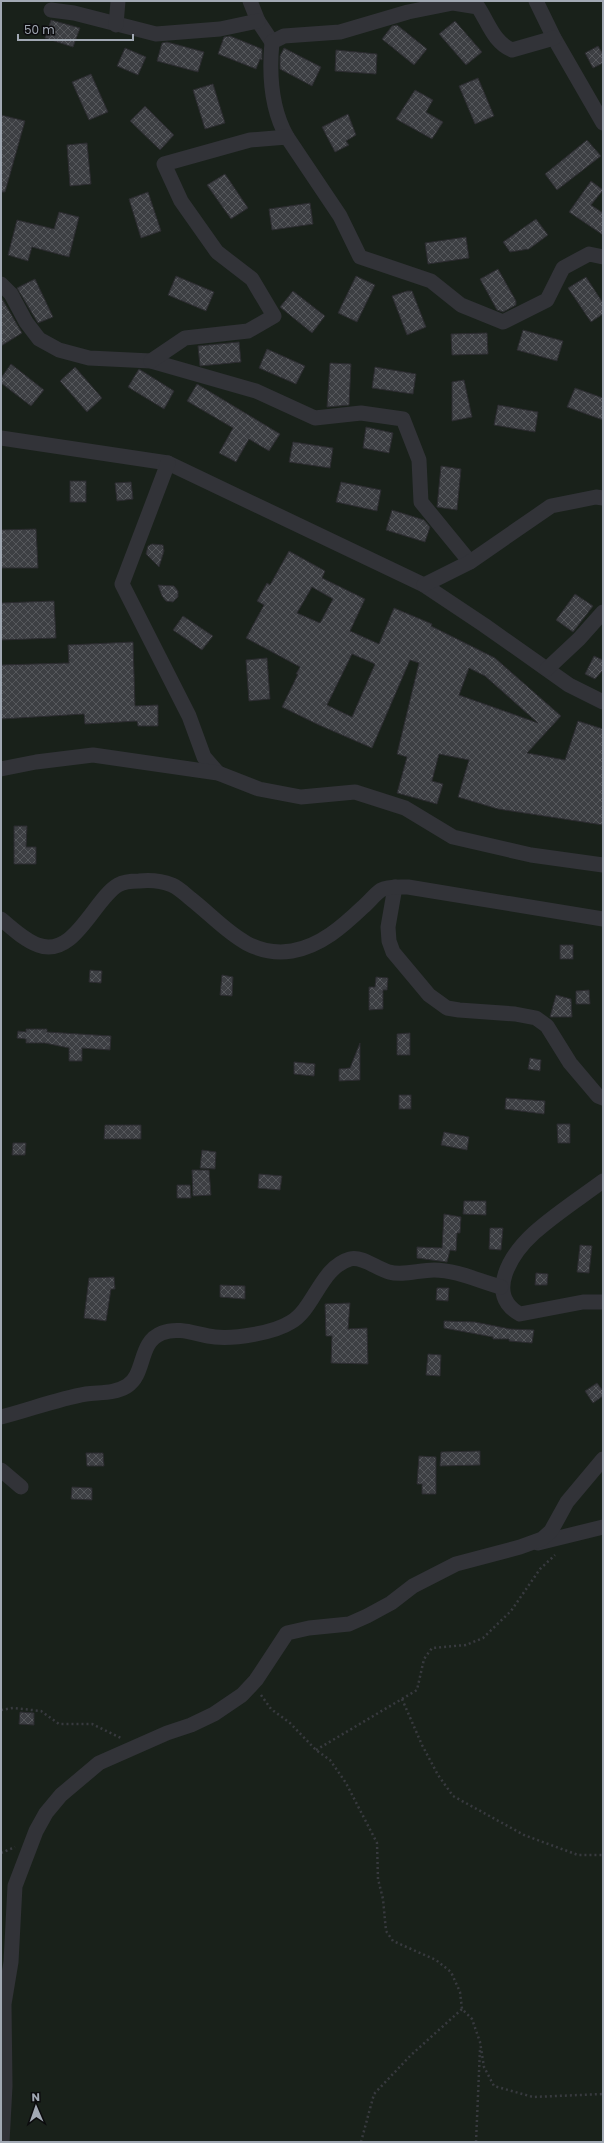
<svg xmlns="http://www.w3.org/2000/svg" width="604" height="2143" font-family="Poppins,sans-serif">
<style>
.green{fill:#19211a}
.building{fill:url(#building-cross-hatch);stroke:#2b2b2f;fill-rule:evenodd}
.lines{fill:none;stroke-linecap:round;stroke-linejoin:round}
.path{stroke:#383a3f;stroke-width:2.5;stroke-dasharray:2 3;stroke-linecap:butt}
.minor{stroke:#323338;stroke-width:15}
</style>
<defs>
<pattern id="building-cross-hatch" width="8" height="8" patternUnits="userSpaceOnUse"><rect width="8" height="8" fill="#3d3f43"/><path d="M0 0l8 8M0 8l8-8" fill="none" stroke="#56585c"/></pattern>
</defs>
<rect width="100%" height="100%" fill="#111113"/>
<rect class="green" x="1" y="1" width="602" height="2141"/>
<g class="building">
<polygon points="51,20 80,28 73,47 45,38"/>
<polygon points="455,21 482,52 466,65 439,34"/>
<polygon points="397,25 427,49 414,65 382,39 392,26"/>
<polygon points="230,36 262,49 262,60 260,59 256,69 218,54 224,37"/>
<polygon points="167,42 204,52 198,72 157,61 162,43"/>
<polygon points="598,46 603,54 603,63 593,68 585,53"/>
<polygon points="125,48 146,57 138,75 117,66"/>
<polygon points="284,48 321,67 312,86 280,69 280,56"/>
<polygon points="336,50 377,54 376,74 335,71"/>
<polygon points="91,74 108,112 89,120 72,82"/>
<polygon points="478,78 494,116 475,124 459,86"/>
<polygon points="213,84 225,123 205,129 193,90"/>
<polygon points="415,90 433,100 426,112 443,122 432,139 396,119"/>
<polygon points="145,106 174,135 160,150 130,121"/>
<polygon points="348,114 356,135 346,141 349,145 335,152 322,127"/>
<polygon points="1,115 25,121 5,192 1,192"/>
<polygon points="587,140 601,156 557,190 545,174"/>
<polygon points="87,143 91,184 70,186 67,145"/>
<polygon points="225,174 248,208 231,219 207,185"/>
<polygon points="591,181 603,190 591,205 603,213 603,235 569,212"/>
<polygon points="148,192 161,231 141,238 129,199"/>
<polygon points="310,203 313,224 272,230 269,209"/>
<polygon points="59,212 79,217 69,257 32,247 28,261 8,255 17,220 54,229"/>
<polygon points="536,219 548,235 529,249 510,252 503,242"/>
<polygon points="466,237 469,258 428,264 425,243"/>
<polygon points="498,269 516,301 516,305 503,312 497,310 480,279"/>
<polygon points="176,276 214,292 206,311 168,295"/>
<polygon points="356,276 375,285 357,322 338,313"/>
<polygon points="586,277 603,303 603,314 591,322 568,288"/>
<polygon points="35,279 53,317 38,323 17,288"/>
<polygon points="293,291 325,316 312,333 280,307"/>
<polygon points="407,291 412,291 426,327 407,335 392,296"/>
<polygon points="1,297 22,333 1,346"/>
<polygon points="523,330 563,341 557,361 517,350"/>
<polygon points="487,333 488,354 452,355 451,334"/>
<polygon points="239,342 241,362 200,366 198,346"/>
<polygon points="267,349 305,366 296,384 259,368"/>
<polygon points="330,363 351,364 349,405 327,407"/>
<polygon points="11,364 44,390 31,406 1,383 1,378"/>
<polygon points="75,367 102,398 87,412 60,381"/>
<polygon points="375,367 416,374 413,394 372,388"/>
<polygon points="139,369 174,391 164,409 128,387"/>
<polygon points="464,380 472,417 452,421 452,382"/>
<polygon points="197,384 280,434 269,451 249,439 236,462 219,453 233,428 187,401"/>
<polygon points="575,388 603,398 603,420 567,407"/>
<polygon points="498,405 538,412 535,432 494,425"/>
<polygon points="366,427 393,433 389,453 363,448"/>
<polygon points="293,442 333,448 330,468 289,462"/>
<polygon points="441,466 461,469 457,510 437,507"/>
<rect x="70" y="481" width="16" height="21"/>
<polygon points="131,482 133,499 117,501 115,483"/>
<polygon points="341,482 381,490 377,511 336,502"/>
<polygon points="392,510 424,520 430,527 425,542 386,530"/>
<polygon points="36,529 38,568 1,568 1,530"/>
<polygon points="152,544 163,545 164,551 159,567 146,554 148,546"/>
<path d="M289,551l36,20 -3,7 43,21 -15,32 29,13 15,-36 38,16 -1,2 64,32 66,58 -34,37 38,7 13,-39 25,8v96l-105,-16 -40,-12 11,-37 -30,-6 -7,27 11,3 -6,20 -40,-11 10,-36 -10,-3 22,-91 -9,-3 -38,88 -53,-23 -37,-18 16,-33h-2l4,-7 -54,-29 18,-33 -7,-4 10,-18 3,2zM312,587l21,12 -13,24 -23,-10zM352,654l23,10 -23,53 -25,-12zM469,668l16,8 53,47 -79,-28z"/>
<polygon points="158,585 174,586 178,591 178,597 173,602 166,601 162,596"/>
<polygon points="575,594 593,606 573,632 556,620"/>
<polygon points="54,601 56,638 1,640 1,603"/>
<polygon points="183,616 213,636 202,650 173,630"/>
<polygon points="133,642 135,706 158,705 158,726 138,726 137,721 85,724 84,714 1,719 1,665 69,663 68,645"/>
<polygon points="594,656 603,660 603,670 595,679 585,674"/>
<polygon points="267,658 270,699 249,701 246,660"/>
<polygon points="14,826 27,826 26,847 36,847 36,864 14,864"/>
<rect x="560" y="945" width="13" height="14"/>
<polygon points="90,970 102,971 101,983 89,982"/>
<polygon points="222,975 233,977 232,996 220,995"/>
<polygon points="376,977 388,978 387,990 383,990 383,1009 369,1010 369,987 375,987"/>
<polygon points="589,990 590,1004 576,1004 576,991"/>
<polygon points="556,995 571,999 572,1017 550,1017"/>
<polygon points="26,1029 47,1029 47,1032 111,1036 110,1050 82,1048 82,1061 69,1061 69,1048 45,1043 26,1043 26,1039 17,1038 18,1031 26,1032"/>
<polygon points="410,1033 410,1055 397,1055 397,1034"/>
<polygon points="360,1043 360,1080 339,1081 339,1069 350,1068"/>
<polygon points="530,1058 541,1060 540,1071 528,1069"/>
<polygon points="294,1062 315,1064 314,1076 294,1074"/>
<rect x="399" y="1095" width="12" height="14"/>
<polygon points="506,1098 545,1101 544,1114 505,1109"/>
<polygon points="557,1124 570,1124 570,1143 558,1143"/>
<polygon points="105,1125 141,1125 141,1139 104,1139"/>
<polygon points="444,1132 469,1137 467,1150 441,1145"/>
<polygon points="13,1143 26,1143 25,1155 12,1155"/>
<polygon points="202,1150 216,1152 215,1169 200,1168"/>
<polygon points="192,1170 209,1170 211,1195 193,1196"/>
<polygon points="259,1174 282,1176 280,1190 258,1188"/>
<polygon points="177,1185 190,1185 191,1198 177,1198"/>
<polygon points="464,1201 486,1201 486,1215 463,1214"/>
<polygon points="444,1214 461,1217 460,1233 457,1233 456,1251 450,1250 447,1262 417,1258 417,1247 442,1248"/>
<polygon points="490,1228 503,1228 501,1250 489,1249"/>
<polygon points="580,1245 592,1246 589,1273 577,1272"/>
<polygon points="536,1273 548,1274 547,1285 535,1285"/>
<polygon points="114,1277 115,1289 111,1289 106,1321 84,1318 89,1278"/>
<polygon points="220,1285 245,1286 245,1299 220,1297"/>
<polygon points="437,1288 449,1288 448,1301 436,1300"/>
<polygon points="350,1303 348,1329 367,1328 368,1364 331,1363 332,1336 326,1336 325,1304"/>
<polygon points="444,1321 475,1322 510,1329 534,1330 532,1343 509,1341 509,1339 493,1339 493,1337 444,1328"/>
<polygon points="428,1354 441,1355 440,1376 426,1375"/>
<polygon points="597,1383 603,1391 603,1396 593,1403 585,1391"/>
<polygon points="480,1451 480,1465 440,1466 441,1452"/>
<polygon points="86,1453 103,1453 104,1466 87,1466"/>
<polygon points="419,1456 436,1457 436,1494 422,1494 422,1484 417,1484"/>
<polygon points="72,1487 92,1488 92,1500 71,1499"/>
<polygon points="20,1712 34,1713 34,1725 19,1724"/>
</g>
<g class="lines">
<g class="path">
<polyline points="261,1695 271,1709 290,1723 316,1750 330,1760 346,1783 377,1843 378,1879 383,1899 386,1931 393,1941 436,1960 451,1972 460,1992 462,2009 472,2019 480,2042 484,2067 494,2086 533,2097 603,2094"/>
<polyline points="402,1699 422,1745 438,1775 453,1796 524,1835 578,1855 603,1855"/>
<polyline points="1,1710 13,1708 41,1711 59,1724 92,1724 121,1738"/>
<polyline points="316,1750 417,1690 424,1659 432,1648 466,1645 483,1638 511,1611 540,1569 555,1555"/>
<polyline points="1,1853 15,1847"/>
<polyline points="361,2142 374,2094 410,2056 462,2009"/>
<polyline points="476,2142 480,2049"/>
</g>
<g class="minor">
<polyline points="250,1 258,21 272,42"/>
<polyline points="536,1 554,38 603,123"/>
<polyline points="51,10 74,13 156,34 220,29 258,21"/>
<polyline points="116,25 118,1"/>
<path d="M287,137c-16,-28 -18,-63 -15,-95l12,-6 56,-4 68,-20 45,-9 25,4c10,15 16,36 34,43l42,-12"/>
<polyline points="1,284 11,294 26,322 39,339 59,350 89,358 151,361 256,391 315,418 361,413 403,419 419,460 421,502 470,562"/>
<polyline points="151,361 185,338 248,331 274,316 252,279 217,252 181,201 164,164 250,140 287,137 340,216 360,257 431,281 461,305 503,322 547,300 563,268 589,254 603,257"/>
<polyline points="1,438 168,463 424,585 484,625 569,685 603,702"/>
<polyline points="168,463 122,584 189,716 204,757 218,773"/>
<polyline points="424,585 470,562 551,506 596,497 603,498"/>
<polyline points="547,669 579,639 603,612"/>
<polyline points="1,769 36,762 93,755 218,773 259,789 301,797 355,792 405,808 453,837 531,855 603,865"/>
<polyline points="395,887 388,927 389,941 393,952 429,995 447,1008 459,1010 515,1014 536,1018 547,1026 570,1063 598,1096 603,1098"/>
<path d="M1,919c11,9 23,21 37,26 36,14 56,-46 80,-60 5,-3 15,-4 21,-4 10,-1 23,0 33,4 7,3 13,9 19,14 32,25 56,59 101,52 29,-5 51,-25 71,-44 6,-5 12,-13 18,-17 7,-4 19,-3 27,-3l195,32"/>
<path d="M603,1181c-23,17 -48,33 -69,52 -22,20 -50,62 -14,81l63,-12h20"/>
<path d="M1,1417c28,-7 56,-18 85,-23 13,-2 28,0 41,-8 19,-12 11,-44 35,-53 18,-7 35,2 53,4 20,2 59,-4 76,-15 23,-13 30,-55 59,-63 13,-3 27,10 39,13 14,4 30,-2 45,-2 22,0 45,11 67,17"/>
<polyline points="1,1470 21,1487"/>
<polyline points="538,1543 603,1527"/>
<polyline points="2,2142 5,2086 4,2004 11,1962 15,1886 36,1831 46,1813 61,1795 99,1763 167,1733 191,1725 214,1714 242,1695 256,1680 287,1633 309,1628 349,1624 367,1616 391,1603 413,1586 456,1564 520,1547 542,1539 551,1531 567,1502 603,1459"/>
</g>
</g>
<rect width="604" height="2143" fill="none" stroke="#a2a9b4" stroke-width="4"/>
<g transform="translate(36 2107) rotate(358)" stroke="#0c0c0e" stroke-width="3" paint-order="stroke">
<path d="M0-3L7 15L0 10L-7 15Z" fill="#a2a9b4"/>
<text y="-6" font-size="11" font-weight="bold" text-anchor="middle" fill="#a2a9b4">N</text>
</g>
<path d="M18 34v6h115v-6" fill="none" stroke="#a2a9b4" stroke-width="2"/>
<text x="24" y="34" font-size="12" fill="#a2a9b4" stroke="#0c0c0e" stroke-width="3" paint-order="stroke">50 m</text>
</svg>
